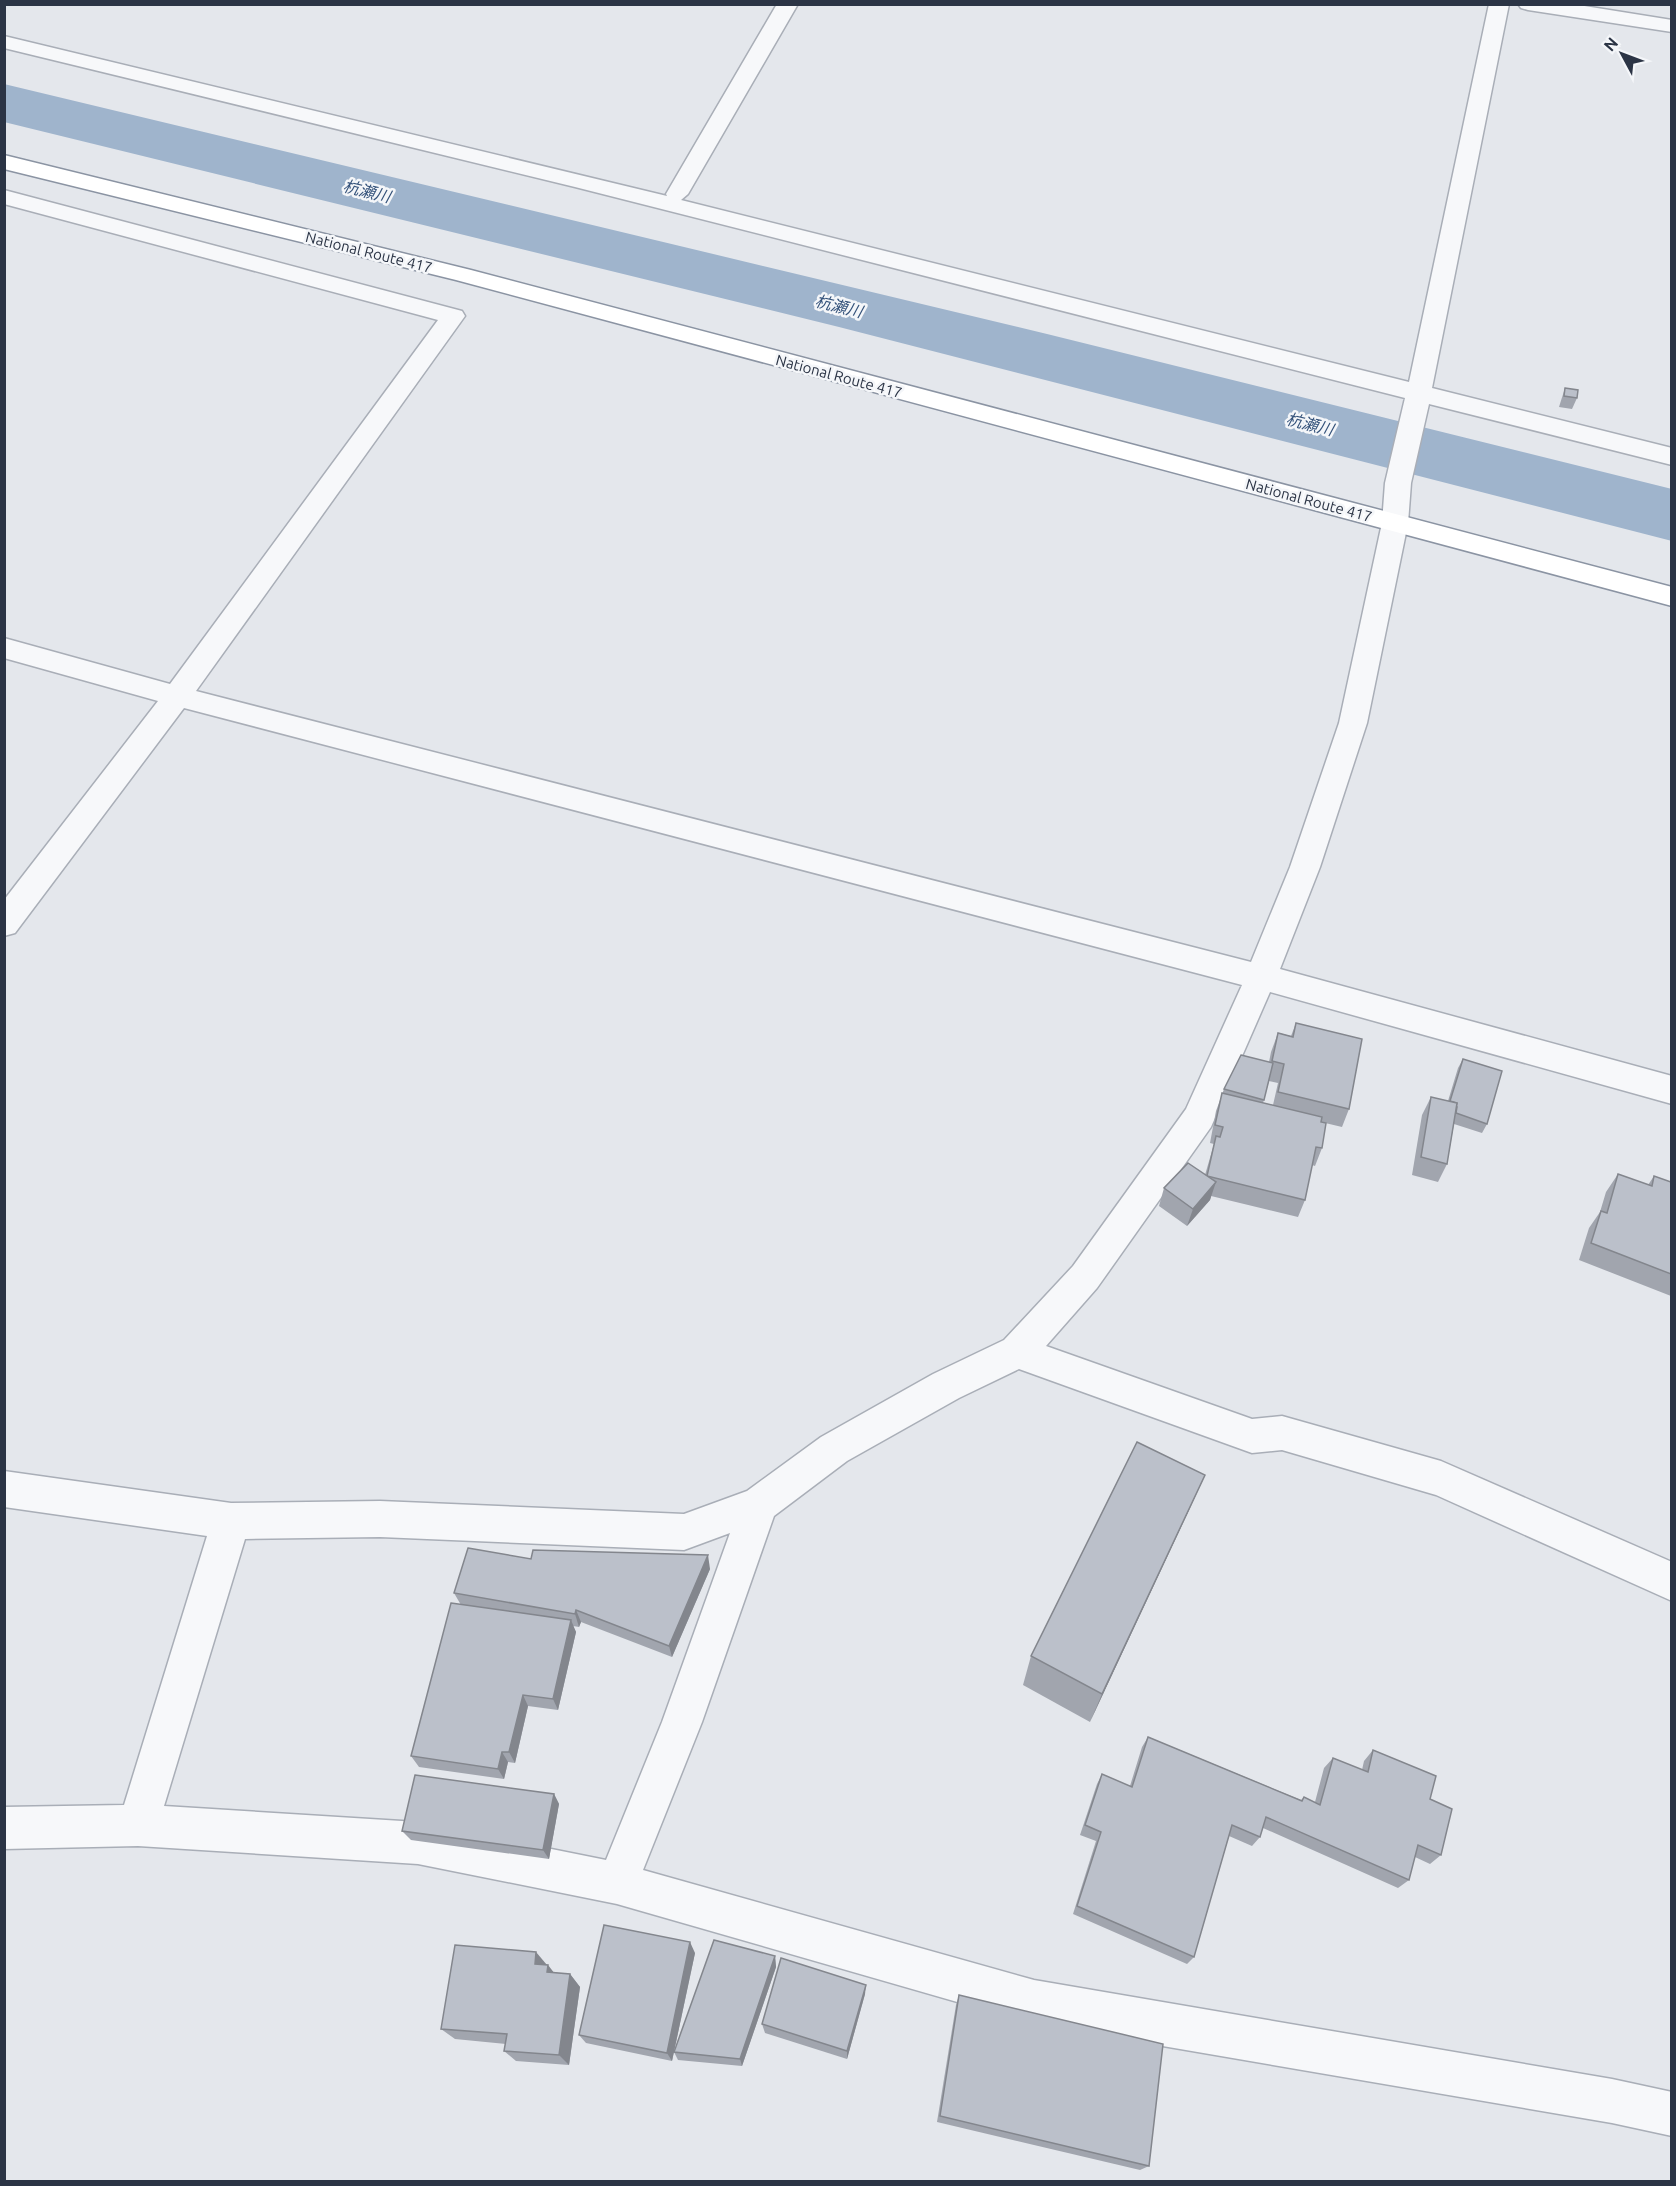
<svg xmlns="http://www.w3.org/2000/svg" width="1676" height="2186" font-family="Ubuntu,'Noto Sans JP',sans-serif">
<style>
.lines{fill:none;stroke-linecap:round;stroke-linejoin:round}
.river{fill:#9fb4cc;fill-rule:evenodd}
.minor-casing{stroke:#a9aeb7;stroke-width:3}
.trunk-casing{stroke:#8b94a3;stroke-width:3}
.minor{fill:#f7f8fa;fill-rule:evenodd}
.trunk{fill:#fff;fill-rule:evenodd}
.wall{fill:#a1a5ae;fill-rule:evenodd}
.shaded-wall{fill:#83868d}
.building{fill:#bbc0ca;stroke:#83868d;stroke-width:1.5}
.labels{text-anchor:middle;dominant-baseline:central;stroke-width:5;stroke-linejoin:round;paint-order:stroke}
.far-street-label{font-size:15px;fill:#2b3445;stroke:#f4f6f9}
.far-water-label{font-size:16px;font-style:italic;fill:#34527a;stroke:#f4f6f9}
</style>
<rect width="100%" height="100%" fill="#e4e7ec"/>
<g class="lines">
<polygon class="river" points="4,84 1047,334 1672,489 1672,541 839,327 4,122"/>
<g class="minor-casing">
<g id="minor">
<path d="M777,4h21l-110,190 -7,6 728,182 80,-378h20l-77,384 240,60v17l-243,-61 -18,79 -3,40 -41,200 -47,144 -40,102 392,107v28l-402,-112 -59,135 -114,161 -51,58 206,73 30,-3 159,45 231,101v39l-236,-106 -154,-45 -30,3 -233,-84 -60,29 -112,63 -73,55 -72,206 -59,148 391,110 578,99 60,13v44l-60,-13 -578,-99 -417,-120 -199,-40 -280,-18 -134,3v-42l120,-2 83,-269 -203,-29v-36l227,32 149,-2 304,13 63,-23 74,-54 112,-63 71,-34 69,-74 113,-157 56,-124 -1058,-277 -169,225 -11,3v-36l154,-199 -154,-43v-20l166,46 268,-364 -434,-116v-14l458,121 3,5 -269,375 1055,271 39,-95 49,-144 43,-200 3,-40 20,-85 -830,-211 -571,-139v-12l663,160 -1,-2zM730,1533l-68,189 -56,138 -188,-38 -254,-16 81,-267 135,-2 304,13z"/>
<polygon points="1518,4 1572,4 1672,20 1672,32 1528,10 1521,8"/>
</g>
</g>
<g class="trunk-casing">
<polygon id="trunk" points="4,155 471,270 1672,587 1672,606 456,280 4,169"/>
</g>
<use href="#minor" class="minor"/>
<use href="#trunk" class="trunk"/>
</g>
<g class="wall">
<polygon points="1565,388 1577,398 1572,409 1559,407"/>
<path d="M1296,1023l53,86 -7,18 -21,-5 1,26 -7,18 -3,-1 -7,35 -7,17 -87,-21 -1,4 -23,26 -28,-20 5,-18 41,-13 9,-31 -4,-1 6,-32 8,-22 45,-27 2,-10 7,-19 13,3zM1269,1081l9,2 -5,22 -10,-2z"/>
<polygon points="1463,1059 1487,1124 1482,1133 1454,1124 1447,1164 1438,1182 1412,1175 1422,1115 1431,1097 1448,1101 1458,1068"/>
<polygon points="1618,1174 1648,1185 1654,1176 1671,1182 1671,1296 1579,1260 1589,1228 1600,1212 1606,1192"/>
<polygon points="1205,1475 1189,1510 1090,1722 1023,1685 1031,1656"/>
<polygon points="531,1559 710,1569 672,1657 581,1622 579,1627 573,1626 576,1632 558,1710 528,1706 515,1763 508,1762 504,1779 419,1767 411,1756 461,1605 454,1593"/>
<polygon points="1148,1737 1301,1800 1304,1797 1315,1802 1324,1768 1333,1758 1362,1770 1364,1761 1373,1750 1430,1799 1441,1855 1430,1864 1415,1857 1409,1880 1398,1888 1263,1828 1260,1837 1252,1846 1229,1836 1194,1957 1187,1964 1073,1914 1096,1841 1080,1835 1097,1784 1102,1774 1130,1786 1142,1747"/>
<polygon points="554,1794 559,1804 549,1859 411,1840 402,1831"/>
<polygon points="695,1953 672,2061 586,2043 579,2035"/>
<polygon points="775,1956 776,1967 742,2066 678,2060 674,2052"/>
<polygon points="547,1965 554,1973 570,1974 580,1987 569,2065 516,2061 504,2051 506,2044 455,2039 441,2029"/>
<polygon points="865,1994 847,2059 765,2033 762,2024"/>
<polygon points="959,1995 1149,2166 1140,2170 937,2122 956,2005"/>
</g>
<g class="shaded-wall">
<polygon points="1216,1182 1210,1200 1187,1226 1193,1209"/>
<polygon points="1205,1475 1189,1510 1090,1722 1102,1694"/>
<polygon points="708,1555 710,1569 672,1657 669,1646"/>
<polygon points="576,1610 581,1622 579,1627 575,1614"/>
<polygon points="571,1620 576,1632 558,1710 553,1699"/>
<polygon points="523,1695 528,1706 515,1763 509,1752"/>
<polygon points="502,1752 508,1762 504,1779 498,1769"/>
<polygon points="554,1794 559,1804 549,1859 543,1850"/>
<polygon points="690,1942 695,1953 672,2061 667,2053"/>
<polygon points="536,1952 547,1965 535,1964"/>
<polygon points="775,1956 776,1967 742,2066 740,2059"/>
<polygon points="548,1965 558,1978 547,1972"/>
<polygon points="570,1974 580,1987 569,2065 559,2055"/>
<polygon points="866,1985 865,1994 847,2059 847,2051"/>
</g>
<g class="building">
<polygon points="1565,388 1578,390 1577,398 1564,396"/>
<polygon points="1296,1023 1362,1039 1349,1109 1278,1092 1284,1064 1272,1061 1278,1033 1293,1037"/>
<polygon points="1241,1055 1273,1063 1264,1100 1224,1089"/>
<polygon points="1463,1059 1502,1071 1487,1124 1456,1113 1457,1107 1456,1107 1457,1103 1450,1101"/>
<polygon points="1222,1093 1322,1117 1321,1122 1326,1123 1322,1148 1316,1147 1305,1200 1207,1176 1216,1136 1220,1137 1223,1127 1215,1125"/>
<polygon points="1431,1097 1457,1103 1447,1164 1421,1157"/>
<polygon points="1188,1163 1216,1182 1193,1209 1164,1188"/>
<polygon points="1618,1174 1652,1186 1654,1176 1671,1182 1671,1274 1591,1243 1601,1211 1607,1213"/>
<polygon points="1137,1442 1205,1475 1102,1694 1031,1656"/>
<polygon points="468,1548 531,1559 533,1550 708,1555 669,1646 576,1610 575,1614 454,1593"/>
<polygon points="451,1603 571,1620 553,1699 523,1695 509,1752 502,1752 498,1769 411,1756"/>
<polygon points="1148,1737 1302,1801 1304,1797 1320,1805 1333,1758 1368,1772 1373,1750 1436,1776 1430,1799 1452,1809 1441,1855 1418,1845 1409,1880 1266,1817 1260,1837 1232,1825 1194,1957 1077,1906 1101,1832 1085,1825 1102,1774 1132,1787"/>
<polygon points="415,1775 554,1794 543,1850 402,1831"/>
<polygon points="604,1925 690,1942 667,2053 579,2035"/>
<polygon points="714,1940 775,1956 740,2059 674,2052"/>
<polygon points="455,1945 536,1952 535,1964 548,1965 547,1972 570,1974 559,2055 504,2051 507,2034 441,2029"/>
<polygon points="781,1958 866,1985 847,2051 762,2024"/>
<polygon points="959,1995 1163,2044 1149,2166 940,2116"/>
</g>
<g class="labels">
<g class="far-street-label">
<text transform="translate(369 252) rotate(14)">National Route 417</text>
<text transform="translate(839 376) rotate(15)">National Route 417</text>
<text transform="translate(1309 500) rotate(15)">National Route 417</text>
</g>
<g class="far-water-label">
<text transform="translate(367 191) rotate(14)">杭瀬川</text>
<text transform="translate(839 306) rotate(14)">杭瀬川</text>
<text transform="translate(1310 424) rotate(14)">杭瀬川</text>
</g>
</g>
<rect width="1676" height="2186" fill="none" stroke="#2b3445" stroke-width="12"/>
<g transform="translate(1622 54) rotate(311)" stroke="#f4f6f9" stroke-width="4.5" paint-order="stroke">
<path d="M0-4.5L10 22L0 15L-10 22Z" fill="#2b3445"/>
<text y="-9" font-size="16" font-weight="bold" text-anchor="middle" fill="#2b3445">N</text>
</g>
</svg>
